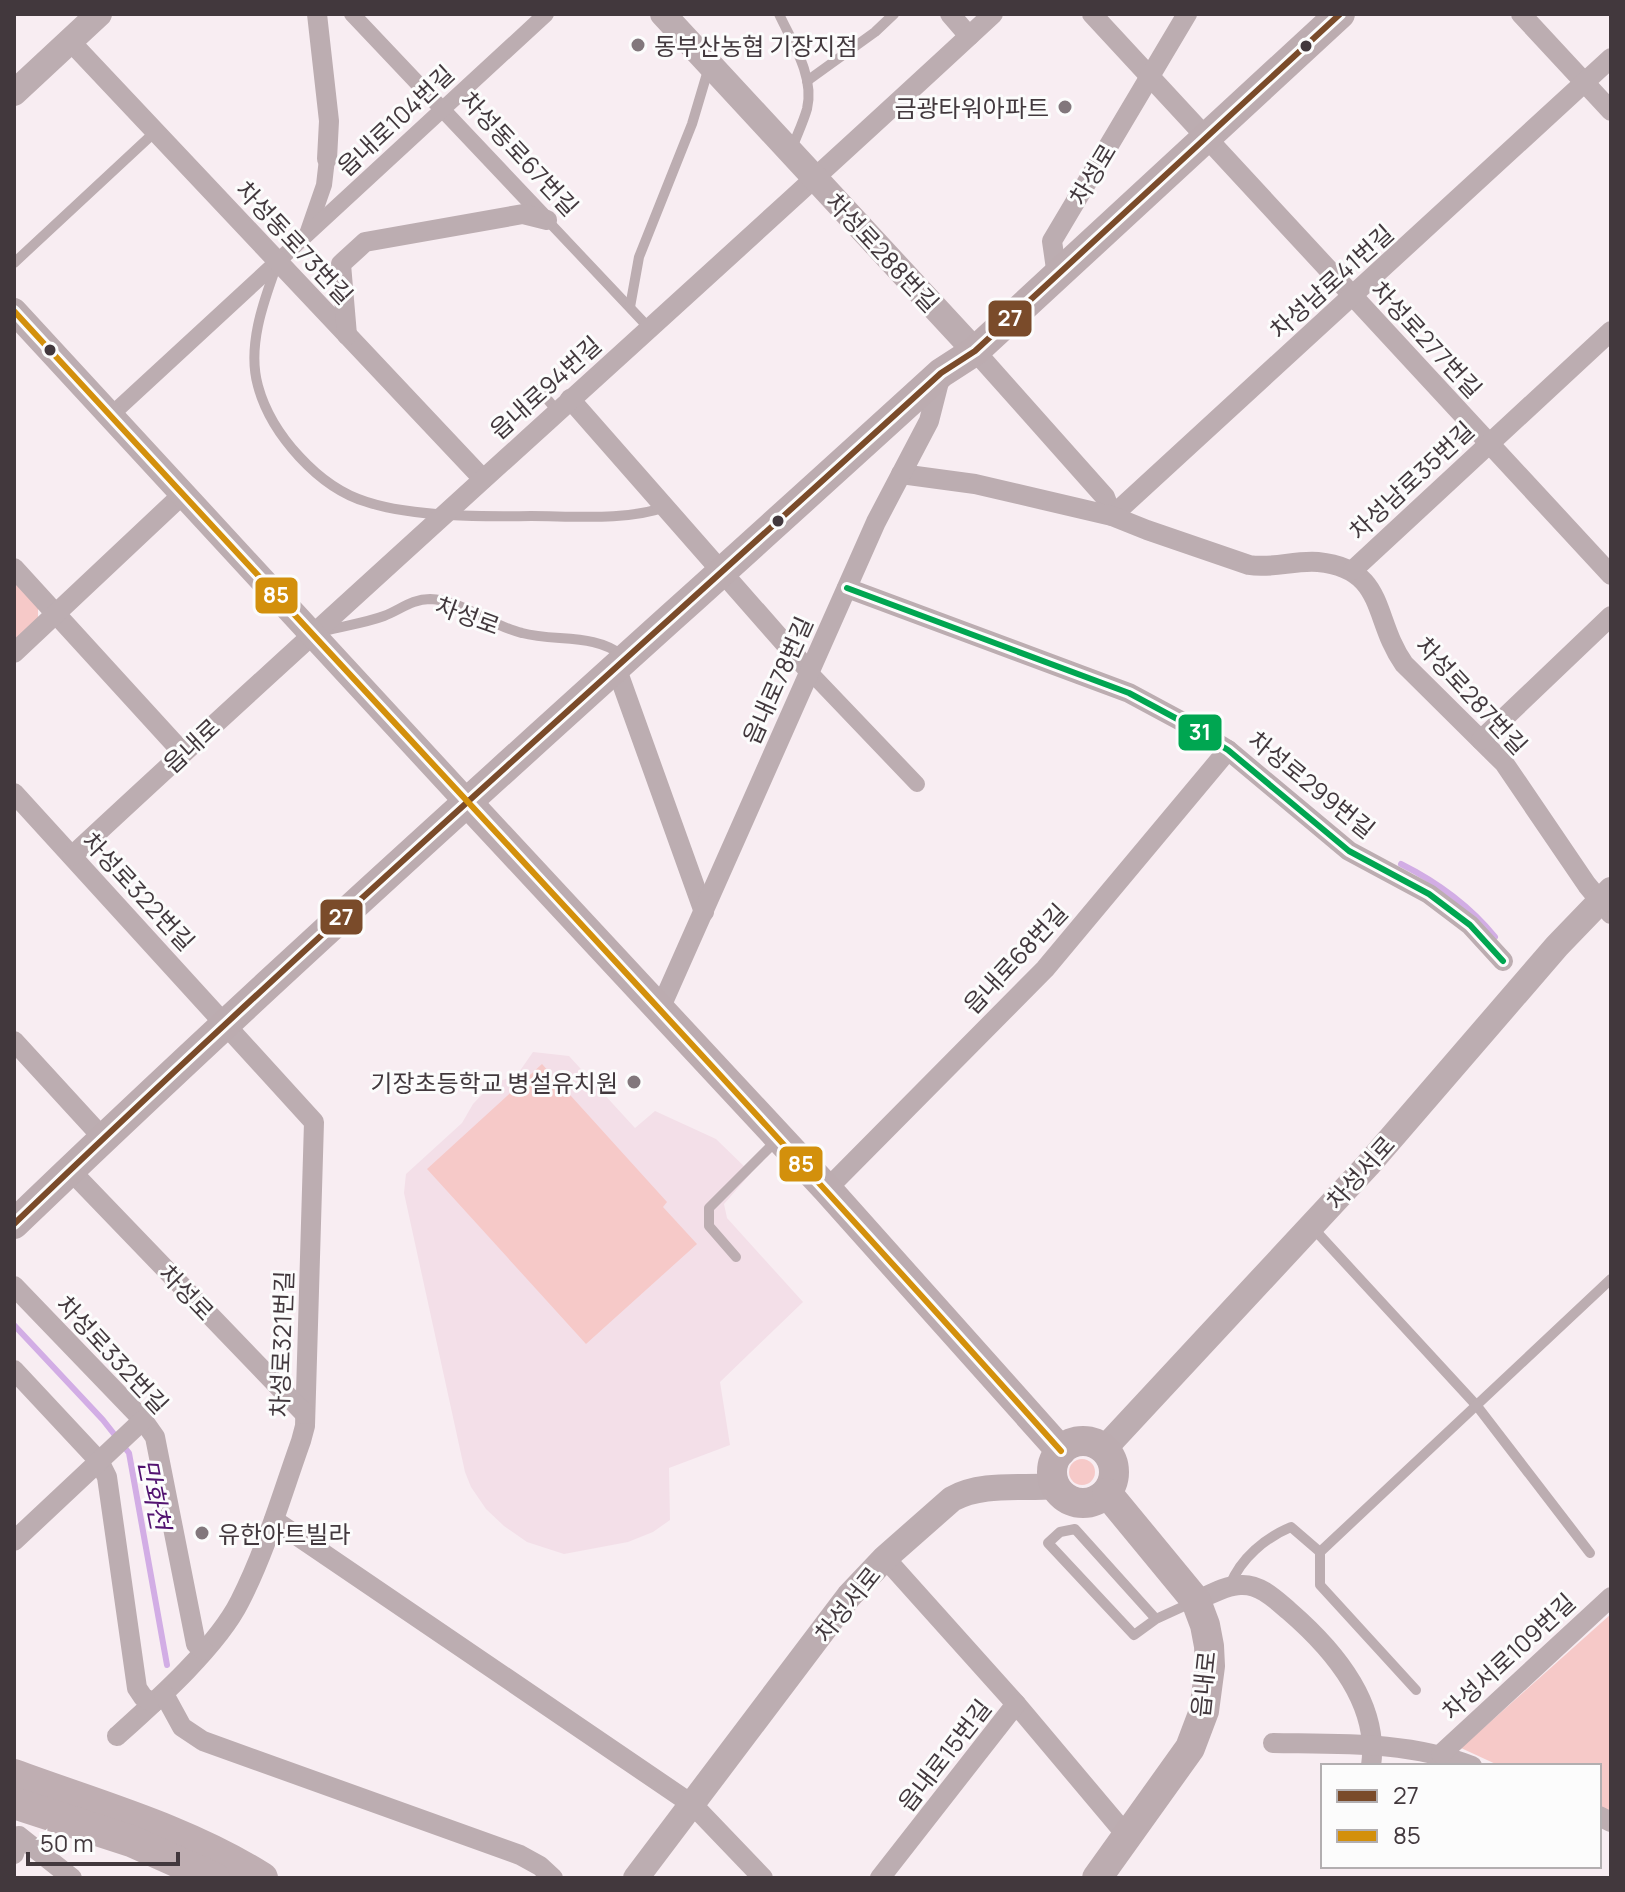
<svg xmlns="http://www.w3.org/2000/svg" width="1625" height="1892" font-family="Manrope,'Noto Sans KR',sans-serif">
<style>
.built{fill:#f3dfe8}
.green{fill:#f6c9c8}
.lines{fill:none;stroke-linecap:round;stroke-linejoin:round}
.stream{stroke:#d2ade5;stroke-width:6}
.service{stroke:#bcadb1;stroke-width:10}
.pedestrian{stroke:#bcadb1;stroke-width:16}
.minor{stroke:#bcadb1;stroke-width:20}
.tertiary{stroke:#bcadb1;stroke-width:26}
.secondary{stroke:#bcacb0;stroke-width:30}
.primary{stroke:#bfaeb2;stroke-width:32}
.bus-1-casing{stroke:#fcfcfc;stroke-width:12}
.bus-2-casing{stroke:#fcfcfc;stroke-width:12}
.bus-3-casing{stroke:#fcfcfc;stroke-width:12}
.bus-1{stroke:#7a4b2a;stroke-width:6}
.bus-2{stroke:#d3900c;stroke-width:6}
.bus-3{stroke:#00a651;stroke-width:6}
.poi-dot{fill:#82777c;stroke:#fcfcfc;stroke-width:3}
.bus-dot{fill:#42383d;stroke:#fcfcfc;stroke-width:3}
.labels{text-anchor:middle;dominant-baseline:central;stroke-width:6;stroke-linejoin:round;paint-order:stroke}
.poi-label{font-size:24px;fill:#42383d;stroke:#fcfcfc;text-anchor:start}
.street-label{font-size:24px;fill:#42383d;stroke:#fcfcfc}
.water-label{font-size:26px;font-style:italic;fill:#521370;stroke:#fcfcfc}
.line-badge{stroke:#fcfcfc;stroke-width:3}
.badge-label{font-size:22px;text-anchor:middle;font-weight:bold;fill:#fff}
</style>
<rect width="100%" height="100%" fill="#f8edf2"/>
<polygon class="built" points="533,1052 569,1056 635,1128 655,1111 716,1139 751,1173 724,1204 727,1218 803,1302 720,1382 730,1445 669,1468 670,1520 653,1532 628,1542 564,1554 527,1542 504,1526 486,1509 471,1487 465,1472 404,1193 406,1174 462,1123 473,1104 492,1084 517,1075"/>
<g class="green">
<polygon points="14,576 38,601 38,621 14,643"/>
<polygon points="542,1064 667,1202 663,1207 697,1244 586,1344 427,1169"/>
<circle cx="1082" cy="1472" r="13"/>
<polygon points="1611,1614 1611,1816 1599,1811 1599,1766 1500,1766 1461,1748"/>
</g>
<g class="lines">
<g class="stream">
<path d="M1401,864c36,18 68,41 94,73"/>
<polyline points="14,1325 103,1420 129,1453 167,1665"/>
</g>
<g class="service">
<path d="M779,14c13,28 36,63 28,95 -4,14 -11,28 -16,42"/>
<polyline points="807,81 875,32 894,14"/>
<polyline points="547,220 649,328"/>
<polyline points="14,263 156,131"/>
<path d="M276,267c-13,36 -29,80 -18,119 13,48 61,102 109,116 46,15 116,15 164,14 41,0 96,5 134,-9"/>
<polyline points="630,307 639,257 692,124 709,67"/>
<polyline points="539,389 557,411"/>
<path d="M324,631c19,-5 41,-8 60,-15 16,-6 28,-17 46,-17 32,1 61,27 92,34 34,9 73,0 101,23"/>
<polyline points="1313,1228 1477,1406 1590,1553"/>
<polyline points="736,1257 709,1226 709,1208 778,1139"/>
<polyline points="1320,1552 1611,1279"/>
<path d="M1230,1585c11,-27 35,-47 61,-58l29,25v33l96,105"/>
<polyline points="1156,1619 1075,1529 1060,1532 1048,1543 1134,1635 1156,1619 1193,1602"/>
</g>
<g class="pedestrian">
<polyline points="352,14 547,220"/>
<polyline points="307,234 324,185 327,159"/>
<polyline points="110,416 546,14"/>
<polyline points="809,671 917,784"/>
</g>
<g class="minor">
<polyline points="317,14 329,121 327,159"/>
<polyline points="950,14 969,36"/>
<polyline points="1092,14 1611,575"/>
<polyline points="1521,14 1611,111"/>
<polyline points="70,41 483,479"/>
<polyline points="1057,276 1052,241 1187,14"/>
<polyline points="347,335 341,264 365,242 523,214 547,220"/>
<polyline points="975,351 1105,497 1112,516 1611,58"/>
<polyline points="570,399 809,671"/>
<path d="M901,474l74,10 137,32 35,14 102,35c24,4 45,-5 69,-3 69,7 54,57 86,102l100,99 83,122 24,29"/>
<polyline points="14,568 183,753"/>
<polyline points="1353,570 1611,331"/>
<polyline points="847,588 1129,693 1181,721 1228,750 1349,851 1429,894 1470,925 1503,961"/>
<polyline points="14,653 182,495"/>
<polyline points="616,667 704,912"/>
<polyline points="1481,740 1611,616"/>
<path d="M14,793l300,329 -9,304 -4,15c-19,53 -35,109 -61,160 -23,46 -84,100 -123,135"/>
<path d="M72,856c304,-283 616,-559 921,-842"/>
<polyline points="660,1009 876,522 929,421 941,374"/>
<polyline points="14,1041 103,1138"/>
<polyline points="70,1170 305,1414"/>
<polyline points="827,1189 1045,969 1228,750"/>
<polyline points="14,1286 143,1420 155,1437 196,1644 203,1650"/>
<polyline points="14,1370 99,1461 107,1477 137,1688 143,1697 153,1703"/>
<polyline points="274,1520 693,1805 763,1878"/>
<polyline points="14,1541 143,1420"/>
<polyline points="885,1558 1016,1704 1128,1837"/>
<path d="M1196,1601c13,-6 30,-16 45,-16 19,-1 34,14 48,26 44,38 91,93 82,155"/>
<polyline points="164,1694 182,1727 203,1741 520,1855 540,1866 553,1878"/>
<path d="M1273,1743c67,1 136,-2 199,23"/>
<polyline points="1441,1754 1611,1597"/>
<polyline points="1599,1816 1611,1822"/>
<polyline points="14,1854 19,1836 72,1878"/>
<polyline points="880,1878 1016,1704"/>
</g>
<g class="tertiary">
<polyline points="663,14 975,351"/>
<polyline points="14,93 99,14"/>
<polyline points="14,311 467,802"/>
<polyline points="1103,1450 1368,1165 1557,946 1611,890"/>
<path d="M636,1878l213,-282 36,-38 67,-59c30,-17 70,-10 104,-13"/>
</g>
<g class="secondary">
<polyline points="467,802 827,1189 1061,1451"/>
<path d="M14,1224c302,-291 617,-568 927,-851l34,-22 365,-337"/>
<circle cx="1083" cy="1472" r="31"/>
<polyline points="1097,1878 1190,1748 1204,1711 1210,1666 1209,1646 1205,1625 1196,1601 1107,1493"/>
</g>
<g class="primary">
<path d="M14,1775c84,31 172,55 248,103"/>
<polyline points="14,1803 131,1841 214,1878"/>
</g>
<g class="bus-1-casing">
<path id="bus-1" d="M14,1224c302,-291 617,-568 927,-851l34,-22 365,-337"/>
</g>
<g class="bus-2-casing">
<path id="bus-2" d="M14,311c349,380 703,755 1047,1140"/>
</g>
<g class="bus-3-casing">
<polyline id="bus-3" points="847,588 1129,693 1181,721 1228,750 1349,851 1429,894 1470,925 1503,961"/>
</g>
<use href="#bus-1" class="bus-1"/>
<use href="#bus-2" class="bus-2"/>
<use href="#bus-3" class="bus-3"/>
</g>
<g class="poi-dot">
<circle cx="638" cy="45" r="8"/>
<circle cx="1065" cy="107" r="8"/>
<circle cx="634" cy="1082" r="8"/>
<circle cx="202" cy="1533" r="8"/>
</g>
<g class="bus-dot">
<circle cx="1306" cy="46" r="7"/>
<circle cx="50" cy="350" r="7"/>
<circle cx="778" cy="521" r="7"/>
</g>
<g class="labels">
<g class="poi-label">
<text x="654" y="45">동부산농협 기장지점</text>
<text x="1049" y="107" text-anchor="end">금광타워아파트</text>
<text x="618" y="1082" text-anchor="end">기장초등학교 병설유치원</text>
<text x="218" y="1533">유한아트빌라</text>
</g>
<g class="street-label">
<text transform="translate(395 120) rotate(-43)">읍내로104번길</text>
<text transform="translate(520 153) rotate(47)">차성동로67번길</text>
<text transform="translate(1092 174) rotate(-59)">차성로</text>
<text transform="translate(295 242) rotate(47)">차성동로73번길</text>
<text transform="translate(883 252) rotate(47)">차성로288번길</text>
<text transform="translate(1331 281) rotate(-42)">차성남로41번길</text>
<text transform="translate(1427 339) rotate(47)">차성로277번길</text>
<text transform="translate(545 387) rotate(-42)">읍내로94번길</text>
<text transform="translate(1411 480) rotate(-43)">차성남로35번길</text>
<text transform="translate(468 615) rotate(20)">차성로</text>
<text transform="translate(777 680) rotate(-66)">읍내로78번길</text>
<text transform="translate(1472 695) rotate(47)">차성로287번길</text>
<text transform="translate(191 745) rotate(-43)">읍내로</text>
<text transform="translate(1312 784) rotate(39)">차성로299번길</text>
<text transform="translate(139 891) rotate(47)">차성로322번길</text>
<text transform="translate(1015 958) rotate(-47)">읍내로68번길</text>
<text transform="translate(1360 1172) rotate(-48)">차성서로</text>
<text transform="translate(187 1292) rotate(46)">차성로</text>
<text transform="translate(281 1344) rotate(-88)">차성로321번길</text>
<text transform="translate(113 1354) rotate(47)">차성로332번길</text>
<text transform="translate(847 1604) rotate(-51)">차성서로</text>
<text transform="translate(1508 1656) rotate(-43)">차성서로109번길</text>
<text transform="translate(1203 1684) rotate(-84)">읍내로</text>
<text transform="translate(944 1755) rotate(-52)">읍내로15번길</text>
</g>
<g class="water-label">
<text transform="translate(155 1494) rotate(79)">만화천</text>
</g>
</g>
<g class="line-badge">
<rect x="987" y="299" width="46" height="39" rx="8" fill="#7a4b2a"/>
<rect x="254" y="576" width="45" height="39" rx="8" fill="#d3900c"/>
<rect x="1177" y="713" width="46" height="39" rx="8" fill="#00a651"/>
<rect x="319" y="898" width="45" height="38" rx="8" fill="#7a4b2a"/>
<rect x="778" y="1145" width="46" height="38" rx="8" fill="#d3900c"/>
</g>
<g class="badge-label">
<text x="1010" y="326">27</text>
<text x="276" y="603">85</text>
<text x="1200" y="740">31</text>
<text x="341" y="925">27</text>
<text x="801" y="1172">85</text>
</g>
<rect width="1625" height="1892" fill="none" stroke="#42383d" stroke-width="32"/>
<rect x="1321" y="1764" width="280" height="104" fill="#fcfcfc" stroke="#b2aeb0" stroke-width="2"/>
<rect x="1337" y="1790" width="40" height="12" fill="#7a4b2a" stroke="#b2aeb0" stroke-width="2"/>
<text x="1393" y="1804" font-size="24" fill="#42383d">27</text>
<rect x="1337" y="1830" width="40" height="12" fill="#d3900c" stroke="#b2aeb0" stroke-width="2"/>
<text x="1393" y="1844" font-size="24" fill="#42383d">85</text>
<path d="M28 1852v12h150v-12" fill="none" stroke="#42383d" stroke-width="4"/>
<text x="40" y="1852" font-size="24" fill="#42383d" stroke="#fcfcfc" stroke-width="6" paint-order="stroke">50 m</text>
</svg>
